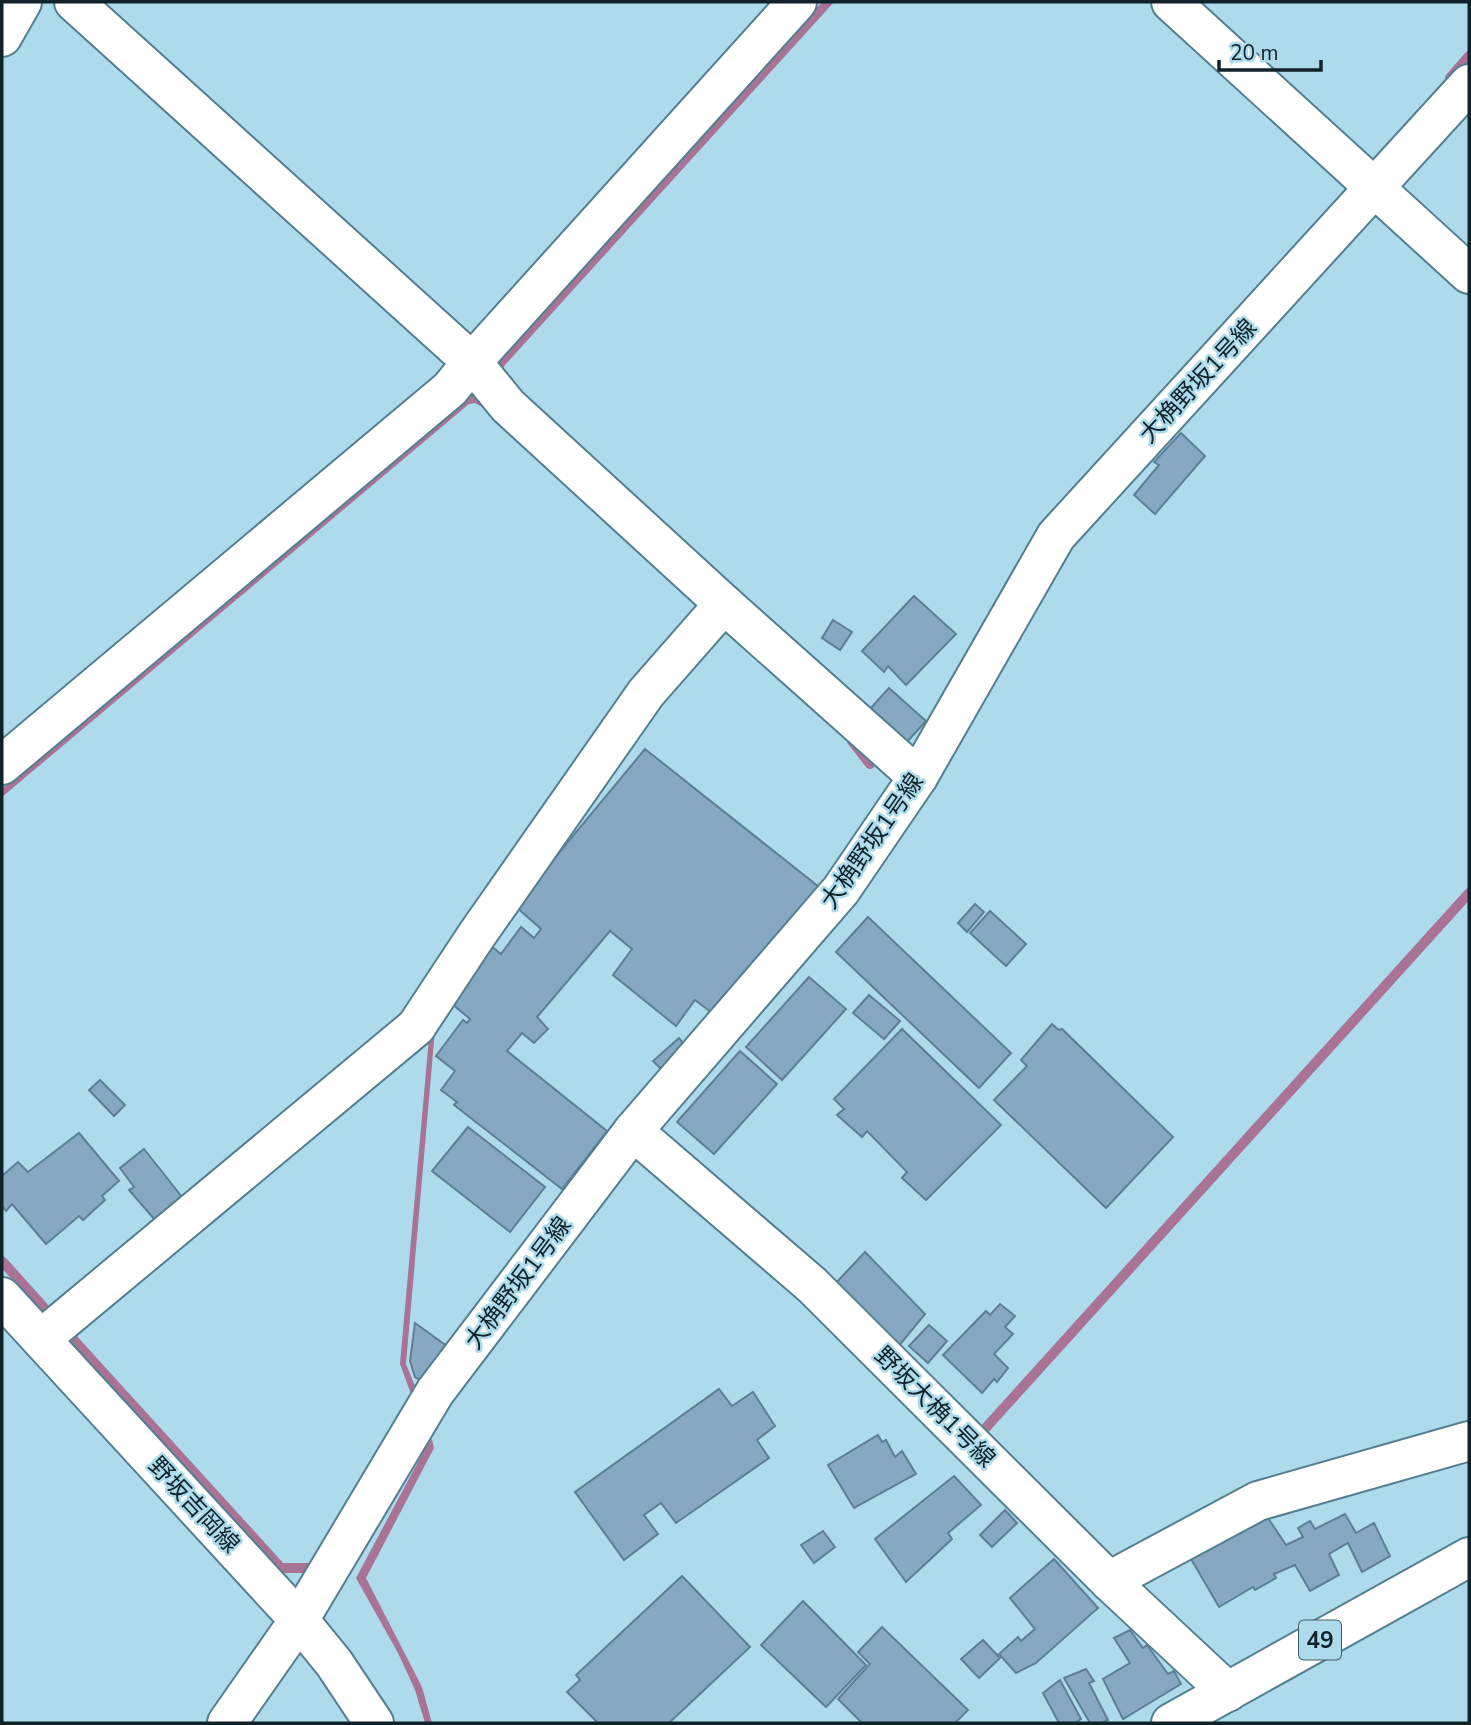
<svg xmlns="http://www.w3.org/2000/svg" width="1471" height="1725" font-family="'Nunito Sans','Noto Sans JP',sans-serif">
<style>
.water{fill:#a97395}
.lines{fill:none;stroke-linecap:round;stroke-linejoin:round}
.stream{stroke:#a97395;stroke-width:10}
.building{fill:#86a8c2;stroke:#5e7e97;stroke-width:2}
.minor-casing{stroke:#547f8f;stroke-width:42}
.major-casing{stroke:#547f8f;stroke-width:42}
.minor{stroke:#fff;stroke-width:38}
.major{stroke:#fff;stroke-width:38}
.labels{text-anchor:middle;dominant-baseline:central;stroke-width:5;stroke-linejoin:round;paint-order:stroke}
.shield{fill:#addbec;stroke:#405a64;stroke-width:2}
.shield-label{font-size:23px;font-weight:bold;fill:#11232a}
.street-label{font-size:24px;fill:#11232a;stroke:#addbec}
</style>
<rect width="100%" height="100%" fill="#addbec"/>
<g class="water">
<polygon points="822,2 834,2 505,365 496,379 707,613 484,408 475,403 469,404 2,797 2,788 352,493 498,357"/>
<polygon points="648,715 436,1018 406,1364 417,1391 410,1400 411,1394 400,1364 431,1015"/>
<polygon points="432,1439 434,1448 366,1578 422,1687 432,1723 425,1723 415,1690 398,1653 356,1578 427,1445"/>
</g>
<g class="lines">
<g class="stream">
<polyline points="1450,78 1469,56"/>
<polyline points="852,741 870,764"/>
<polyline points="2,1261 48,1312"/>
<polyline points="71,1337 281,1568 312,1568 316,1562"/>
<polyline points="982,1432 1469,893"/>
</g>
</g>
<g class="building">
<polygon points="1181,433 1205,456 1155,514 1134,495 1159,465 1154,462"/>
<polygon points="914,596 956,634 906,685 888,666 884,672 862,651"/>
<polygon points="833,620 852,632 840,650 822,638"/>
<polygon points="889,688 926,721 906,743 869,710"/>
<polygon points="645,749 819,887 712,1013 695,1000 676,1026 613,975 632,949 610,931 537,1017 548,1029 534,1043 522,1033 507,1051 607,1131 562,1189 454,1105 457,1102 441,1090 455,1071 436,1056 463,1020 467,1023 470,1019 451,1003 491,946 501,954 521,927 534,938 541,929 515,906"/>
<polygon points="975,904 984,912 967,932 958,923"/>
<polygon points="990,911 1026,944 1006,966 970,933"/>
<polygon points="868,917 1011,1053 979,1088 836,952"/>
<polygon points="809,977 846,1009 782,1080 746,1047"/>
<polygon points="869,995 900,1021 884,1039 853,1013"/>
<polygon points="1052,1024 1059,1030 1062,1029 1173,1137 1106,1208 994,1100 1027,1066 1021,1060"/>
<polygon points="902,1029 1001,1125 926,1200 902,1178 907,1172 867,1131 862,1137 837,1115 844,1109 834,1099"/>
<polygon points="679,1038 687,1048 662,1070 653,1061"/>
<polygon points="740,1051 777,1084 714,1154 677,1122"/>
<polygon points="100,1080 125,1105 114,1116 89,1090"/>
<polygon points="468,1127 545,1187 510,1232 432,1171"/>
<polygon points="79,1133 119,1181 102,1196 105,1200 83,1220 79,1216 46,1244 12,1204 6,1211 2,1206 2,1176 18,1162 28,1172"/>
<polygon points="144,1149 182,1197 155,1220 129,1190 134,1187 120,1168"/>
<polygon points="865,1252 925,1314 898,1347 835,1284"/>
<polygon points="1000,1304 1015,1316 1005,1327 1013,1334 994,1354 1008,1368 997,1382 994,1379 982,1393 943,1355 986,1311 990,1315"/>
<polygon points="415,1323 451,1349 425,1383 415,1377 410,1361"/>
<polygon points="929,1325 947,1341 928,1363 909,1346"/>
<polygon points="719,1389 732,1406 753,1392 775,1426 757,1440 769,1458 676,1523 661,1503 644,1515 658,1534 624,1560 575,1492"/>
<polygon points="878,1435 882,1442 886,1440 895,1457 902,1451 916,1474 854,1508 828,1465"/>
<polygon points="954,1476 981,1505 948,1533 952,1539 906,1582 875,1539"/>
<polygon points="1005,1510 1017,1523 992,1547 980,1535"/>
<polygon points="1345,1514 1356,1533 1374,1523 1390,1556 1362,1572 1348,1543 1329,1554 1339,1575 1310,1591 1295,1565 1274,1574 1276,1578 1255,1590 1253,1587 1219,1607 1191,1559 1268,1518 1286,1545 1303,1537 1298,1528 1310,1521 1315,1529"/>
<polygon points="823,1531 835,1547 814,1563 801,1545"/>
<polygon points="1054,1559 1098,1608 1036,1663 1016,1673 999,1654 1018,1637 1021,1641 1035,1629 1010,1598"/>
<polygon points="682,1576 750,1647 669,1723 598,1723 567,1692 580,1680 576,1675"/>
<polygon points="803,1601 866,1665 826,1707 761,1645"/>
<polygon points="882,1627 968,1710 955,1723 862,1723 838,1699 870,1664 858,1652"/>
<polygon points="1130,1630 1143,1648 1147,1645 1168,1674 1174,1671 1181,1684 1123,1719 1103,1679 1130,1663 1114,1638"/>
<polygon points="983,1640 1000,1658 979,1678 961,1659"/>
<polygon points="1086,1669 1094,1681 1089,1683 1108,1720 1101,1723 1090,1723 1064,1678"/>
<polygon points="1060,1680 1081,1719 1075,1723 1059,1723 1043,1693"/>
</g>
<g class="lines">
<g class="minor-casing">
<g id="minor">
<polyline points="74,2 472,362 508,406 724,604 918,777"/>
<polyline points="1171,2 1469,274"/>
<polyline points="2,37 22,2"/>
<polyline points="2,765 450,389 472,362 797,2"/>
<polyline points="633,1131 812,1285 1109,1581 1228,1692"/>
<polyline points="2,1297 299,1620 334,1663 374,1723"/>
<polyline points="41,1339 416,1027 476,936 646,693 724,604"/>
<polyline points="1109,1581 1258,1501 1469,1441"/>
<polyline points="227,1723 299,1620 435,1392 633,1131 841,890 918,777 1056,536 1469,84"/>
</g>
</g>
<g class="major-casing">
<polyline id="major" points="1171,1723 1469,1557"/>
</g>
<use href="#minor" class="minor"/>
<use href="#major" class="major"/>
</g>
<g class="labels">
<rect class="shield" x="1299" y="1620.5" width="42" height="39" rx="5"/>
<g class="shield-label">
<text x="1320" y="1640">49</text>
</g>
<g class="street-label">
<text transform="translate(1198 381) rotate(-47)">大桷野坂1号線</text>
<text transform="translate(872 841) rotate(-55)">大桷野坂1号線</text>
<text transform="translate(518 1283) rotate(-53)">大桷野坂1号線</text>
<text transform="translate(935 1407) rotate(45)">野坂大桷1号線</text>
<text transform="translate(194 1505) rotate(47)">野坂吉岡線</text>
</g>
</g>
<rect width="1471" height="1725" fill="none" stroke="#11232a" stroke-width="7"/>
<path d="M1219 60v10h102v-10" fill="none" stroke="#11232a" stroke-width="3.5"/>
<text x="1230" y="60" font-size="21" fill="#11232a" stroke="#addbec" stroke-width="5" paint-order="stroke">20 m</text>
</svg>
